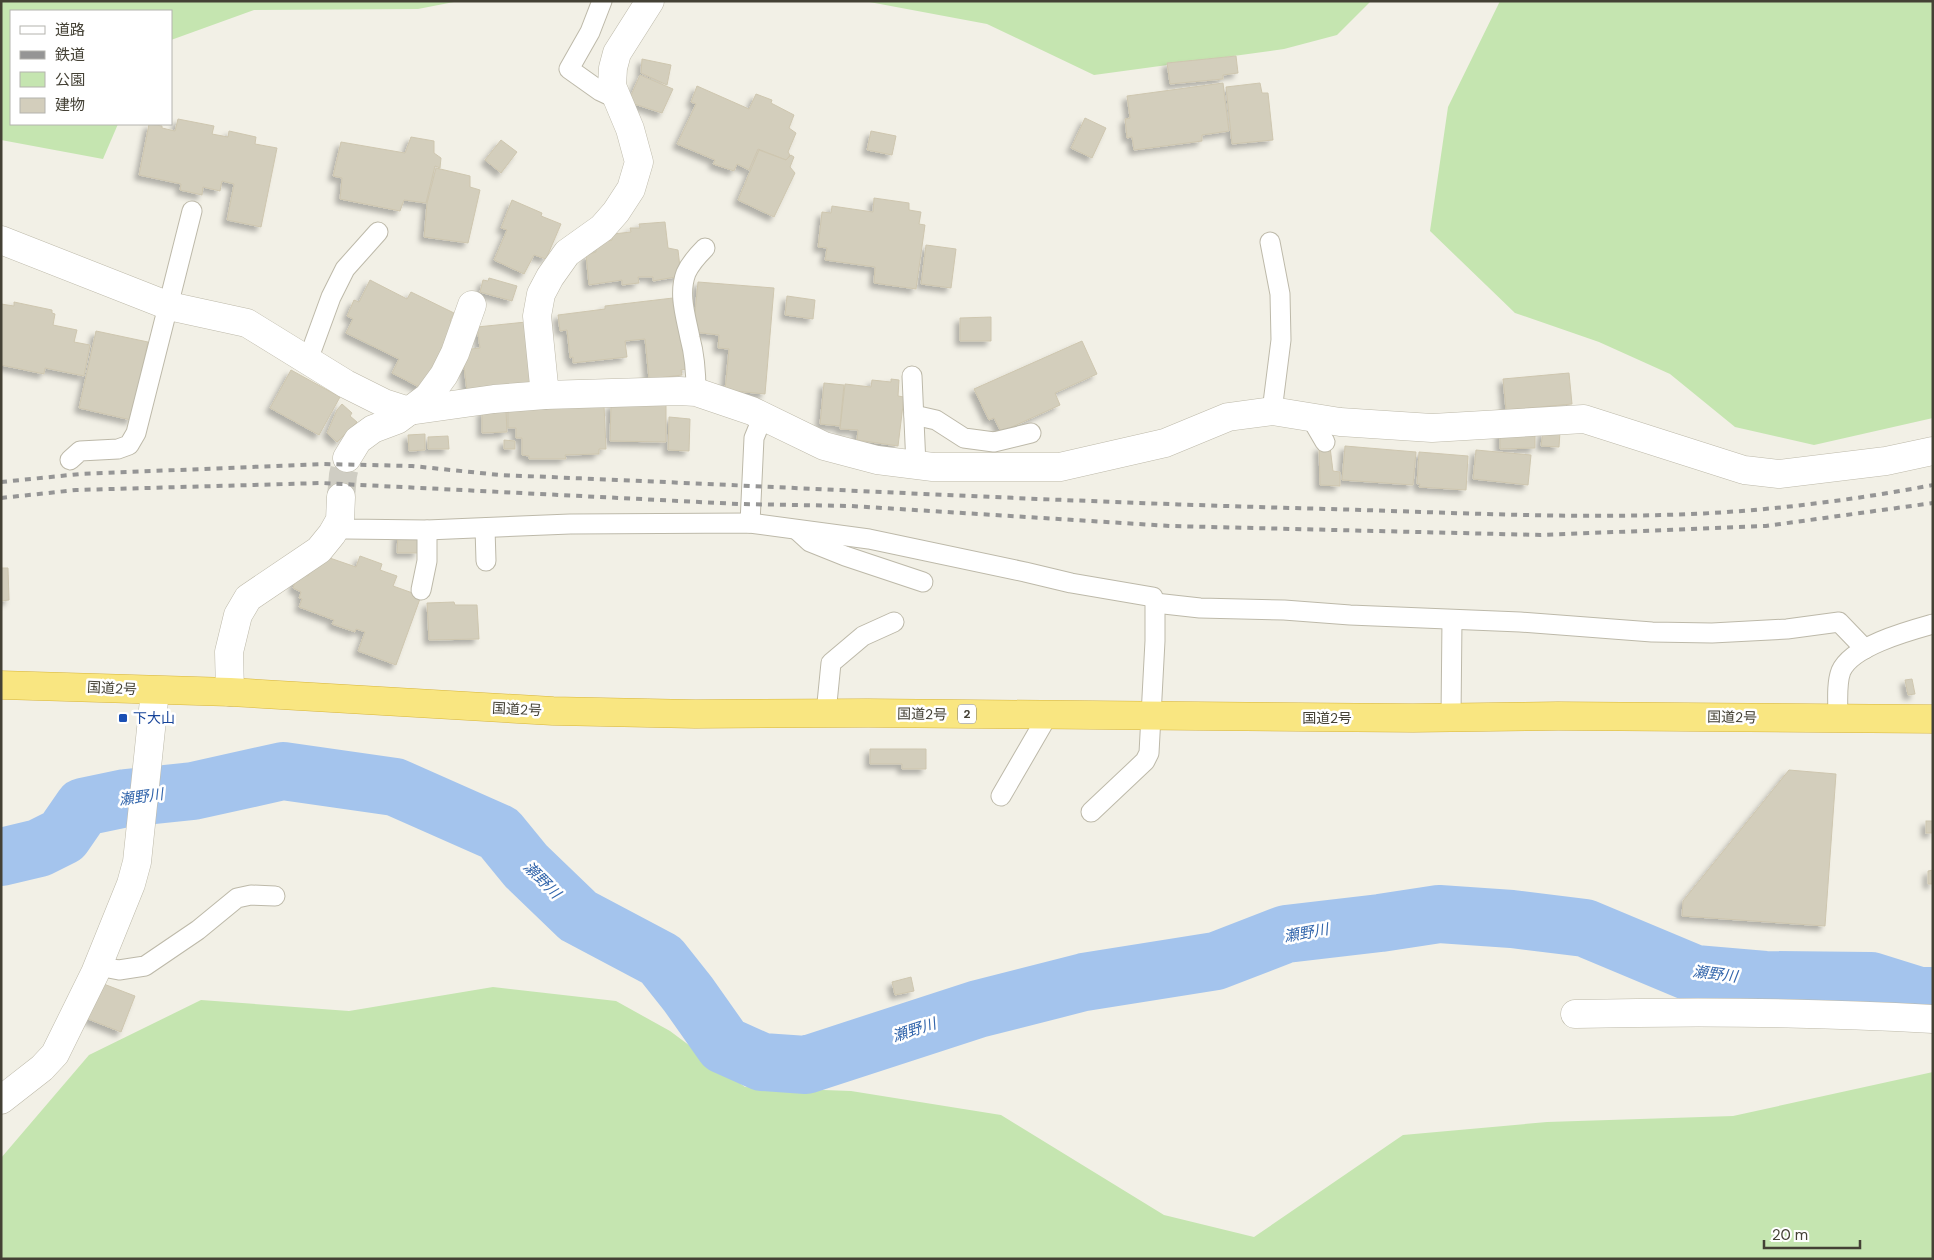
<svg xmlns="http://www.w3.org/2000/svg" width="1934" height="1260" font-family="'DM Sans','Noto Sans JP',sans-serif">
<style>
.green{fill:#c5e5b0}
.lines{fill:none;stroke-linecap:round;stroke-linejoin:round}
.river{stroke:#a4c4ed;stroke-width:58}
.building{fill:#d3cebc;stroke:#cec6af;filter:url(#shadow)}
.minor-tunnel{stroke:#cfcdc3;stroke-width:28;stroke-dasharray:28 14;stroke-linecap:butt}
.service-casing{stroke:#bdb9a9;stroke-width:21}
.minor-casing{stroke:#bdb9a9;stroke-width:29}
.trunk-casing{stroke:#d7b53b;stroke-width:29}
.service{stroke:#fff;stroke-width:19}
.minor{stroke:#fff;stroke-width:28}
.trunk{stroke:#f9e681;stroke-width:28}
.rail{stroke:#959595;stroke-width:4;stroke-dasharray:6 6;stroke-linecap:butt}
.transit-dot{fill:#1a4fb4;stroke:#fff;stroke-width:2}
.labels{text-anchor:middle;dominant-baseline:central;stroke-width:5;stroke-linejoin:round;paint-order:stroke}
.shield{fill:#fff;stroke:#7c7a72;stroke-width:1}
.shield-label{font-size:12px;font-weight:bold;fill:#444135}
.street-label{font-size:14px;fill:#444135;stroke:#fff}
.transit-label{font-size:14px;fill:#164399;stroke:#fff;text-anchor:start}
.water-label{font-size:15px;font-style:italic;fill:#3366ac;stroke:#fff}
</style>
<defs>
<filter id="shadow"><feDropShadow dx="-4.5" dy="4.5" stdDeviation="2.5" flood-color="#0004"/></filter>
</defs>
<rect width="100%" height="100%" fill="#f2f0e6"/>
<g class="green">
<polygon points="1,1 459,1 418,9 254,10 171,40 171,11 11,11 11,124 118,124 103,159 1,140"/>
<polygon points="864,1 1371,1 1337,35 1284,49 1094,75 987,24"/>
<polygon points="1500,1 1933,1 1933,418 1814,445 1735,427 1670,374 1599,342 1515,313 1430,231 1448,107"/>
<polygon points="493,987 616,1001 670,1031 745,1087 851,1091 1001,1115 1164,1215 1254,1237 1403,1135 1547,1122 1733,1116 1933,1072 1933,1259 1,1259 1,1158 89,1055 201,1000 349,1011"/>
</g>
<g class="lines">
<polyline class="river" points="1,857 39,848 63,836 83,807 126,798 193,791 283,771 395,787 499,833 526,866 578,916 661,960 688,994 724,1045 762,1062 806,1065 978,1009 1084,982 1216,961 1286,934 1380,923 1439,914 1512,919 1585,928 1695,974 1765,980 1871,981 1919,996 1933,996"/>
</g>
<g class="building">
<polygon points="1236,56 1238,73 1223,75 1223,79 1170,84 1167,63"/>
<polygon points="642,59 671,65 667,85 641,73"/>
<polygon points="640,75 673,89 662,113 628,102"/>
<polygon points="1223,83 1229,131 1202,135 1202,141 1134,150 1132,137 1127,138 1125,119 1130,118 1127,96"/>
<polygon points="1260,83 1262,93 1268,93 1273,140 1232,144 1226,87"/>
<polygon points="697,86 749,109 756,94 772,100 771,103 794,115 789,128 796,133 788,152 790,155 786,160 758,149 749,170 737,164 734,171 713,164 715,160 677,144 696,104 691,102"/>
<polygon points="1085,118 1106,128 1092,158 1071,148"/>
<polygon points="178,119 214,126 212,134 228,137 229,131 256,137 255,144 277,148 261,227 227,220 234,184 222,181 220,191 203,187 202,195 180,190 181,184 139,175 149,124 162,126 162,128 175,131"/>
<polygon points="871,131 896,136 892,155 867,150"/>
<polygon points="411,137 434,141 434,153 441,158 440,168 435,166 426,203 404,200 400,211 340,199 342,178 333,176 341,142 405,153"/>
<polygon points="501,140 517,152 501,173 485,160"/>
<polygon points="759,150 786,160 791,155 794,157 790,167 795,173 774,217 738,200"/>
<polygon points="436,168 470,176 470,187 480,190 468,243 424,237 427,203"/>
<polygon points="874,198 909,203 909,210 921,212 919,224 925,225 916,289 874,283 875,267 825,260 827,248 818,247 822,212 831,213 832,206 873,212"/>
<polygon points="512,200 542,213 541,216 561,224 546,259 534,255 524,274 494,260 507,230 501,228"/>
<polygon points="665,222 668,248 678,250 681,276 653,281 653,277 638,277 639,283 622,285 622,280 589,285 586,255 596,252 596,244 612,240 613,234 631,232 630,228 640,228 639,224"/>
<polygon points="926,245 956,249 951,288 921,284"/>
<polygon points="489,278 517,286 512,301 480,292 483,280 488,281"/>
<polygon points="370,280 407,299 411,292 454,313 450,321 455,323 427,381 421,388 392,373 399,359 346,333 353,319 347,316 354,300 359,302"/>
<polygon points="698,282 774,288 765,394 725,390 729,349 718,348 719,335 693,332"/>
<polygon points="787,296 815,300 813,319 785,315"/>
<polygon points="673,298 673,303 677,302 687,369 681,370 682,375 649,379 645,339 625,341 627,357 573,363 573,357 570,358 567,330 560,331 558,315 605,309 605,306"/>
<polygon points="14,302 52,310 52,313 55,314 53,325 77,330 74,342 90,345 84,376 45,368 44,374 1,365 1,304 14,306"/>
<polygon points="991,317 991,341 960,341 960,318"/>
<polygon points="526,322 533,383 467,391 462,350 480,348 477,327"/>
<polygon points="96,331 148,342 131,420 79,408"/>
<polygon points="1082,341 1097,374 1055,393 1060,405 1001,432 994,418 989,420 974,389"/>
<polygon points="291,370 340,397 319,435 270,408"/>
<polygon points="1569,373 1572,404 1506,410 1503,379"/>
<polygon points="891,379 899,380 898,396 904,397 898,446 857,440 858,430 840,429 845,384 871,387 872,380 891,382"/>
<polygon points="824,383 844,385 840,426 820,424"/>
<polygon points="342,404 352,413 350,416 357,422 337,442 327,433 337,410"/>
<polygon points="508,404 604,405 606,449 599,449 599,454 565,455 566,459 529,459 529,456 522,455 522,438 516,438 516,428 508,428"/>
<polygon points="611,404 666,405 666,442 610,441"/>
<polygon points="482,410 506,410 507,432 482,433"/>
<polygon points="669,417 690,419 689,451 668,450"/>
<polygon points="1500,429 1535,429 1535,448 1500,449"/>
<polygon points="1543,431 1560,432 1559,447 1541,446"/>
<polygon points="425,434 425,450 409,451 408,435"/>
<polygon points="448,436 449,449 428,449 428,437"/>
<polygon points="504,440 515,441 515,449 504,449"/>
<polygon points="1345,446 1416,452 1413,485 1342,480"/>
<polygon points="1319,447 1330,447 1333,471 1340,472 1340,486 1320,485"/>
<polygon points="1476,450 1531,455 1528,485 1473,479"/>
<polygon points="1419,452 1468,456 1466,490 1419,487 1420,484 1417,484"/>
<polygon points="398,533 418,534 418,553 397,553"/>
<polygon points="321,555 356,567 360,556 382,564 380,570 397,576 393,586 421,596 396,665 358,651 365,632 356,629 355,632 332,624 334,620 299,607 302,599 299,598 301,592 293,588 298,573 308,576"/>
<polygon points="1,568 8,568 9,600 1,601"/>
<polygon points="454,602 455,605 477,605 479,639 429,640 427,603"/>
<polygon points="1912,679 1915,694 1908,695 1905,680"/>
<polygon points="870,749 926,749 926,769 902,769 902,764 870,764"/>
<polygon points="1789,770 1836,774 1825,926 1682,916 1683,901"/>
<rect x="1926" y="821" width="7" height="12"/>
<polygon points="1933,870 1933,884 1928,884 1928,871"/>
<polygon points="911,977 914,991 895,995 892,982"/>
<polygon points="101,983 135,996 121,1032 88,1019"/>
</g>
<g class="lines">
<polyline class="minor-tunnel" points="341,497 343,475 347,458"/>
<g class="service-casing">
<g id="service">
<polyline points="602,1 590,32 569,69 600,91 617,99"/>
<polyline points="1270,242 1280,294 1281,340 1272,411"/>
<polyline points="308,360 331,297 345,269 378,232"/>
<polyline points="912,376 916,465"/>
<path d="M696,392c0,-18 -1,-36 -6,-54 -4,-21 -12,-44 -4,-65 4,-9 12,-18 19,-25"/>
<polyline points="914,415 936,420 964,438 994,442 1031,433"/>
<polyline points="1311,418 1325,442"/>
<polyline points="70,460 80,451 118,449 129,445 136,433 192,211"/>
<polyline points="750,523 754,438 763,416"/>
<polyline points="336,528 346,529 427,530 570,524 750,523 869,539 1025,572 1071,583 1153,597 1155,603 1155,641 1149,753 1145,761 1091,812"/>
<polyline points="485,528 486,561"/>
<polyline points="798,531 810,542 845,556 923,582"/>
<polyline points="421,590 427,561 427,530"/>
<polyline points="1155,603 1200,608 1284,610 1350,615 1520,622 1652,632 1712,633 1787,629 1839,622 1865,649"/>
<polyline points="826,713 831,663 863,636 894,622"/>
<polyline points="1451,717 1452,620"/>
<path d="M1838,718c0,-14 -2,-34 3,-47 11,-25 67,-40 92,-47"/>
<polyline points="1001,796 1048,715"/>
<polyline points="98,966 119,970 145,966 198,930 237,898 251,895 275,896"/>
</g>
</g>
<g class="minor-casing">
<g id="minor">
<polyline points="1,240 169,306 247,323 346,384 384,403 409,411 494,399 545,395 679,391 696,392 752,411 824,446 877,460 933,467 1060,467 1165,443 1228,417 1272,411 1340,422 1432,428 1584,419 1744,470 1779,474 1886,461 1933,451"/>
<polyline points="545,395 537,316 541,294 550,277 567,253 602,228 616,212 631,189 639,162 630,129 612,86 613,68 617,53 650,1"/>
<polyline points="347,458 358,440 373,429 397,420 428,397 444,375 455,353 472,305"/>
<polyline points="230,692 229,652 238,615 248,598 319,550 332,534 340,520 341,497"/>
<path d="M1575,1014c120,-3 239,-2 358,5"/>
<polyline points="1,1100 42,1068 55,1054 95,973 131,884 137,862 155,691"/>
</g>
</g>
<g class="trunk-casing">
<polyline id="trunk" points="1,685 230,692 553,711 695,714 868,713 1413,718 1558,716 1933,719"/>
</g>
<use href="#service" class="service"/>
<use href="#minor" class="minor"/>
<use href="#trunk" class="trunk"/>
<g class="rail">
<path d="M1,482l79,-8 244,-10 88,2 88,9c276,11 552,27 829,34 110,3 221,9 332,6 91,-2 182,-13 272,-30"/>
<polyline points="1,498 76,490 322,483 739,504 851,506 1171,526 1541,535 1766,526 1933,503"/>
</g>
</g>
<rect class="transit-dot" x="118" y="713" width="10" height="10" rx="2.5"/>
<g class="labels">
<rect class="shield" x="958" y="704.5" width="18" height="19" rx="4"/>
<g class="shield-label">
<text x="967" y="714">2</text>
</g>
<g class="street-label">
<text transform="translate(112 688) rotate(3)">国道2号</text>
<text transform="translate(517 709) rotate(3)">国道2号</text>
<text transform="translate(922 714) rotate(1)">国道2号</text>
<text transform="translate(1732 717) rotate(1)">国道2号</text>
<text x="1327" y="718">国道2号</text>
</g>
<g class="transit-label">
<text x="133" y="718">下大山</text>
</g>
<g class="water-label">
<text transform="translate(141 797) rotate(-8)">瀬野川</text>
<text transform="translate(542 880) rotate(45)">瀬野川</text>
<text transform="translate(1306 933) rotate(-10)">瀬野川</text>
<text transform="translate(1715 974) rotate(7)">瀬野川</text>
<text transform="translate(914 1030) rotate(-18)">瀬野川</text>
</g>
</g>
<rect width="1934" height="1260" fill="none" stroke="#444135" stroke-width="5"/>
<rect x="10" y="10" width="162" height="115" fill="#ffffff" stroke="#b4b3ae"/>
<rect x="20" y="26" width="25" height="8" fill="#ffffff" stroke="#b4b3ae"/>
<text x="55" y="35" font-size="15" fill="#444135">道路</text>
<rect x="20" y="51" width="25" height="8" fill="#959595" stroke="#b4b3ae"/>
<text x="55" y="60" font-size="15" fill="#444135">鉄道</text>
<rect x="20" y="72" width="25" height="15" fill="#c5e5b0" stroke="#b4b3ae"/>
<text x="55" y="85" font-size="15" fill="#444135">公園</text>
<rect x="20" y="98" width="25" height="15" fill="#d3cebc" stroke="#b4b3ae"/>
<text x="55" y="110" font-size="15" fill="#444135">建物</text>
<path d="M1764 1240v8h96v-8" fill="none" stroke="#444135" stroke-width="2.5"/>
<text x="1772" y="1240" font-size="15" fill="#444135" stroke="#ffffff" stroke-width="4" paint-order="stroke">20 m</text>
</svg>
